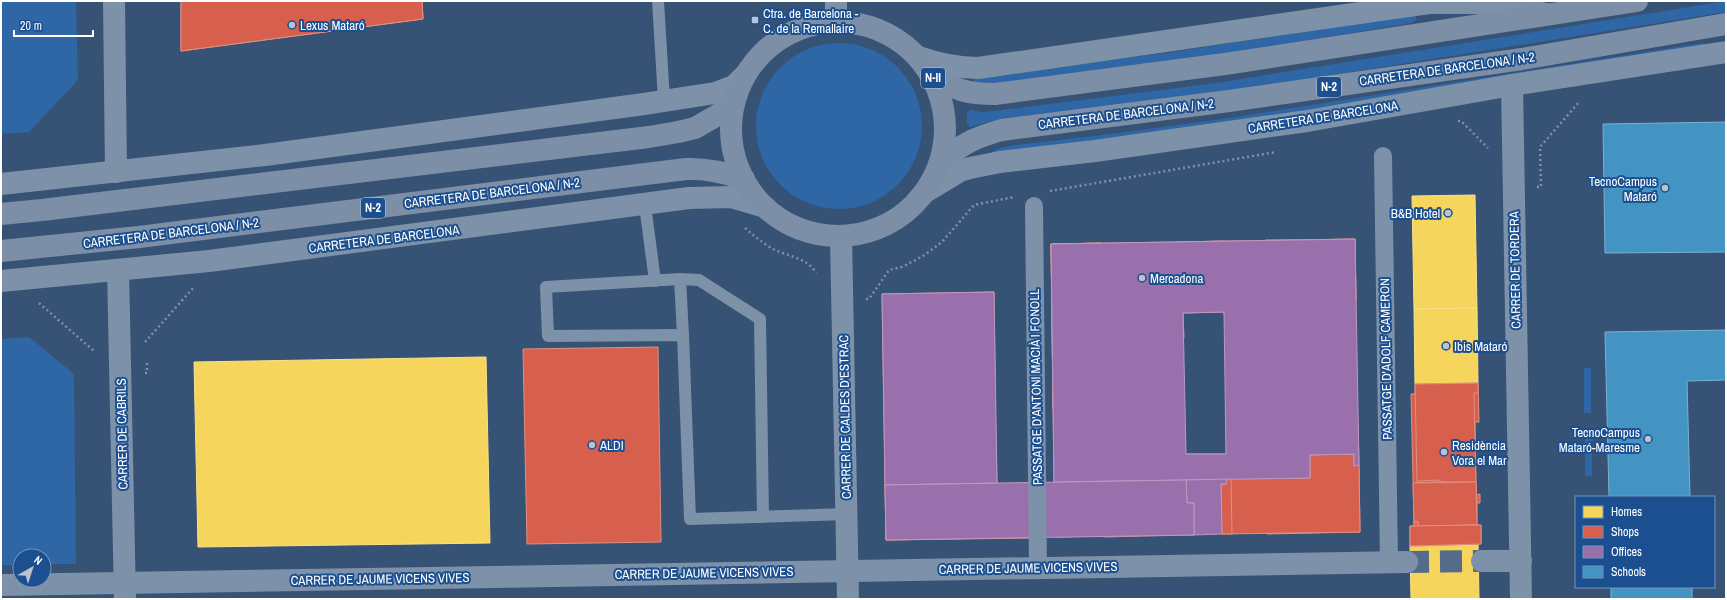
<svg xmlns="http://www.w3.org/2000/svg" width="1727" height="600" font-family="'Archivo Narrow',sans-serif">
<style>
.green{fill:#2f66a5}
.homes{fill:#f6d55c;stroke:#f9e28d}
.shops{fill:#d6604d;stroke:#e29082;fill-rule:evenodd}
.offices{fill:#9970ab;stroke:#b89bc4;fill-rule:evenodd}
.schools{fill:#4393c3;stroke:#7bb3d5}
.lines{fill:none;stroke-linecap:round;stroke-linejoin:round}
.minor-tunnel{stroke:#546c89;stroke-width:22;stroke-dasharray:22 11;stroke-linecap:butt}
.path{stroke:#7d92a8;stroke-width:2.5;stroke-dasharray:2 3;stroke-linecap:butt}
.service{stroke:#7d92a8;stroke-width:12}
.pedestrian{stroke:#7d92a8;stroke-width:18}
.minor{stroke:#7d92a8;stroke-width:22}
.primary{stroke:#7d8ea7;stroke-width:22}
.poi-dot{fill:#b9c2ce;stroke:#1b4f8f;stroke-width:1.5}
.labels{text-anchor:middle;dominant-baseline:central;stroke-width:4;stroke-linejoin:round;paint-order:stroke}
.shield{fill:#1b4f8f;stroke:#bbcadd;stroke-width:1}
.shield-label{font-size:12px;font-weight:bold;fill:#fff}
.poi-label{font-size:13px;fill:#fff;stroke:#1b4f8f;text-anchor:start}
.street-label{font-size:13px;fill:#fff;stroke:#1b4f8f}
</style>
<rect width="100%" height="100%" fill="#365274"/>
<g class="green">
<polygon points="1,1 76,1 78,80 29,132 1,134"/>
<polygon points="1726,1 1726,12 1271,85 988,122 970,127 967,124 967,113 971,110 983,112 1010,109 1216,83"/>
<polygon points="1414,15 1417,19 1412,23 1221,55 998,84 985,84 973,81 972,79 975,76 1166,53"/>
<polygon points="1702,43 1706,45 1283,120 990,153 997,149 1008,146 1111,134 1229,118"/>
<circle cx="839" cy="126" r="83"/>
<polygon points="29,337 74,374 76,564 44,564 44,556 20,556 20,565 1,565 1,339"/>
<rect x="1584" y="368" width="7" height="45"/>
<rect x="1585" y="431" width="7" height="45"/>
</g>
<g class="homes">
<polygon points="1475,195 1477,308 1414,309 1412,196"/>
<polygon points="1477,308 1478,383 1415,384 1414,309"/>
<polygon points="486,357 490,543 198,547 194,362"/>
<polygon points="1478,544 1479,599 1411,599 1410,546"/>
</g>
<g class="shops">
<polygon points="181,1 422,1 423,19 181,51"/>
<polygon points="181,1 422,1 423,19 181,51"/>
<polygon points="1355,239 1356,301 1352,302 1352,313 1308,313 1305,240"/>
<polygon points="1355,239 1356,301 1352,302 1352,313 1224,315 1224,312 1183,313 1184,338 1102,339 1104,427 1185,425 1186,480 1054,482 1051,244"/>
<polygon points="1265,240 1305,240 1306,281 1307,281 1307,290 1266,290"/>
<polygon points="1225,241 1226,292 1176,292 1175,242"/>
<path d="M1101,243l3,189 -44,1 -1,-24h-6l-2,-165zM1057,314h19l1,18h-19z"/>
<polygon points="1101,243 1102,339 1097,339 1096,313 1057,314 1058,340 1055,340 1054,308 1052,308 1051,244"/>
<polygon points="994,292 995,373 949,374 949,400 995,400 997,483 885,485 882,294"/>
<polygon points="1052,308 1054,308 1055,340 1062,340 1063,399 1100,398 1101,427 1104,427 1104,432 1060,433 1059,409 1053,409"/>
<polygon points="658,347 661,542 527,544 523,349"/>
<polygon points="1478,383 1479,422 1475,422 1476,495 1480,494 1480,503 1477,503 1477,525 1481,525 1481,544 1410,546 1410,526 1414,526 1414,522 1411,394 1415,394 1415,384"/>
<polygon points="1478,383 1478,393 1474,393 1476,482 1417,483 1415,384"/>
<polygon points="1358,423 1359,465 1354,466 1354,454 1310,455 1310,478 1227,479 1226,424"/>
<polygon points="1186,454 1226,454 1227,479 1186,480"/>
<polygon points="1354,454 1354,466 1359,465 1360,532 1267,534 1266,479 1310,478 1310,455"/>
<polygon points="1354,454 1354,466 1359,465 1360,532 1222,534 1221,484 1226,484 1227,479 1310,478 1310,455"/>
<polygon points="1227,479 1231,479 1232,534 1222,534 1221,484 1226,484"/>
<polygon points="1186,480 1187,503 1194,503 1194,535 1141,536 1140,481"/>
<polygon points="1440,480 1440,482 1417,483 1417,481"/>
<polygon points="1140,481 1141,536 1106,537 1105,482"/>
<polygon points="1054,482 1064,482 1065,537 1056,537"/>
<polygon points="1064,482 1097,482 1098,536 1065,537"/>
<polygon points="1097,482 1105,482 1106,537 1098,536"/>
<polygon points="1440,482 1441,526 1418,526 1417,483"/>
<polygon points="1440,482 1476,482 1477,503 1468,503 1469,525 1441,526"/>
<polygon points="1476,482 1477,525 1418,526 1418,522 1414,522 1413,483"/>
<polygon points="997,483 998,538 886,540 885,485"/>
<polygon points="1030,483 1031,538 886,540 885,485"/>
<polygon points="1414,522 1418,522 1418,526 1477,525 1478,544 1415,546"/>
<polygon points="1481,525 1481,544 1410,546 1410,526"/>
</g>
<g class="offices">
<path d="M1355,239l4,226 -5,1v-12l-44,1v23l-256,4 -3,-238zM1224,312l2,142h-40l-3,-141z"/>
<polygon points="994,292 997,483 885,485 882,294"/>
<polygon points="1227,479 1226,484 1221,484 1222,534 1194,535 1194,503 1187,503 1186,480"/>
<polygon points="1186,480 1187,503 1194,503 1194,535 886,540 885,485"/>
</g>
<g class="schools">
<polygon points="1726,122 1726,252 1605,253 1603,124"/>
<polygon points="1726,330 1726,380 1687,381 1690,497 1609,497 1605,332"/>
<rect x="1611" y="587" width="81" height="12"/>
</g>
<g class="lines">
<polyline class="minor-tunnel" points="1407,562 1482,561"/>
<g class="path">
<polyline points="1458,121 1461,121 1488,148"/>
<polyline points="1537,187 1541,187 1540,147 1580,101"/>
<polyline points="1050,191 1276,152"/>
<path d="M745,228c9,8 18,15 28,21 14,7 35,9 43,24"/>
<polyline points="866,299 869,299 889,270 902,267 923,256 942,242 974,205 1014,197"/>
<polyline points="39,303 94,351"/>
<polyline points="145,342 194,287"/>
<polyline points="145,373 147,373 147,363"/>
</g>
<g class="service">
<polyline points="658,1 664,100"/>
<polyline points="645,205 655,281"/>
<polyline points="680,279 683,335"/>
<polyline points="763,517 760,319 699,280 680,279 546,287 548,336 683,335 690,519 847,514"/>
</g>
<g class="pedestrian">
<polyline points="1383,156 1389,562"/>
<polyline points="1034,206 1038,568"/>
</g>
<g class="minor">
<polyline points="114,1 116,172"/>
<polyline points="836,1 836,21"/>
<path d="M918,57c20,7 39,11 60,11l451,-65h51l31,4 35,7"/>
<polyline points="1512,85 1521,599"/>
<polyline points="1,184 265,155 644,104 715,93 734,86 744,76"/>
<polyline points="925,192 960,171 970,168 1000,162 1095,151 1307,121 1512,85 1726,52"/>
<polyline points="841,236 848,599"/>
<polyline points="118,270 125,599"/>
<polyline points="1,281 209,261 689,198 731,197 765,207"/>
<polyline points="1482,561 1521,561"/>
<polyline points="1,585 1407,562"/>
</g>
<g class="primary">
<circle cx="838" cy="129" r="107"/>
<path d="M931,75c24,15 36,19 64,19l230,-30 412,-63"/>
<path d="M939,165c22,-21 34,-27 63,-35l227,-29 293,-42 204,-35"/>
<polyline points="1,214 42,210 649,137 678,132 695,128 733,106"/>
<path d="M1,251l138,-14 547,-68c21,-1 38,3 58,10"/>
</g>
</g>
<g class="poi-dot">
<rect x="751" y="16" width="8" height="8" rx="2"/>
<circle cx="292" cy="25" r="4"/>
<circle cx="1665" cy="188" r="4"/>
<circle cx="1448" cy="213" r="4"/>
<circle cx="1142" cy="278" r="4"/>
<circle cx="1446" cy="346" r="4"/>
<circle cx="1648" cy="439" r="4"/>
<circle cx="592" cy="445" r="4"/>
<circle cx="1444" cy="452" r="4"/>
</g>
<g class="labels">
<g class="shield">
<rect x="921" y="68" width="24" height="20" rx="3"/>
<rect x="1317" y="77" width="24" height="20" rx="3"/>
<rect x="361" y="198" width="24" height="20" rx="3"/>
</g>
<g class="shield-label">
<text x="933" y="78">N-II</text>
<text x="1329" y="87">N-2</text>
<text x="373" y="208">N-2</text>
</g>
<g class="poi-label">
<text x="763" y="13">Ctra. de Barcelona -<tspan x="763" dy="15">C. de la Remallaire</tspan></text>
<text x="300" y="25">Lexus Mataró</text>
<text x="1657" y="181" text-anchor="end">TecnoCampus<tspan x="1657" dy="15">Mataró</tspan></text>
<text x="1440" y="213" text-anchor="end">B&amp;B Hotel</text>
<text x="1150" y="278">Mercadona</text>
<text x="1454" y="346">Ibis Mataró</text>
<text x="1640" y="432" text-anchor="end">TecnoCampus<tspan x="1640" dy="15">Mataró-Maresme</tspan></text>
<text x="600" y="445">ALDI</text>
<text x="1452" y="445">Residència<tspan x="1452" dy="15">Vora el Mar</tspan></text>
</g>
<g class="street-label">
<text transform="translate(1447 69) rotate(-8)">CARRETERA DE BARCELONA / N-2</text>
<text transform="translate(1126 114) rotate(-7)">CARRETERA DE BARCELONA / N-2</text>
<text transform="translate(1323 117) rotate(-9)">CARRETERA DE BARCELONA</text>
<text transform="translate(492 193) rotate(-7)">CARRETERA DE BARCELONA / N-2</text>
<text transform="translate(171 233) rotate(-7)">CARRETERA DE BARCELONA / N-2</text>
<text transform="translate(384 239) rotate(-7)">CARRETERA DE BARCELONA</text>
<text transform="translate(1515 270) rotate(-91)">CARRER DE TORDERA</text>
<text transform="translate(1386 359) rotate(-91)">PASSATGE D'ADOLF CAMERON</text>
<text transform="translate(1036 387) rotate(-91)">PASSATGE D'ANTONI MACIÀ I FONOLL</text>
<text transform="translate(845 417) rotate(-91)">CARRER DE CALDES D'ESTRAC</text>
<text transform="translate(122 434) rotate(-91)">CARRER DE CABRILS</text>
<text transform="translate(1028 568) rotate(-1)">CARRER DE JAUME VICENS VIVES</text>
<text transform="translate(704 573) rotate(-1)">CARRER DE JAUME VICENS VIVES</text>
<text transform="translate(380 579) rotate(-1)">CARRER DE JAUME VICENS VIVES</text>
</g>
</g>
<rect width="1727" height="600" fill="none" stroke="#ffffff" stroke-width="4"/>
<rect x="1575" y="496" width="140" height="92" fill="#1b4f8f" stroke="#7695bc"/>
<rect x="1583" y="506" width="20" height="12" fill="#f6d55c" stroke="#7695bc"/>
<text x="1611" y="516" font-size="12" fill="#ffffff">Homes</text>
<rect x="1583" y="526" width="20" height="12" fill="#d6604d" stroke="#7695bc"/>
<text x="1611" y="536" font-size="12" fill="#ffffff">Shops</text>
<rect x="1583" y="546" width="20" height="12" fill="#9970ab" stroke="#7695bc"/>
<text x="1611" y="556" font-size="12" fill="#ffffff">Offices</text>
<rect x="1583" y="566" width="20" height="12" fill="#4393c3" stroke="#7695bc"/>
<text x="1611" y="576" font-size="12" fill="#ffffff">Schools</text>
<g transform="translate(32 568) rotate(39)"><circle r="19" fill="#1b4f8f" stroke="#7695bc"/>
<path d="M0-3L7 15L0 10L-7 15Z" fill="#b9c2ce"/>
<text y="-6" font-size="11" font-weight="bold" text-anchor="middle" fill="#ffffff">N</text>
</g>
<path d="M14 30v6h79v-6" fill="none" stroke="#ffffff" stroke-width="2"/>
<text x="20" y="30" font-size="12" fill="#ffffff" stroke="#1b4f8f" stroke-width="3" paint-order="stroke">20 m</text>
</svg>
